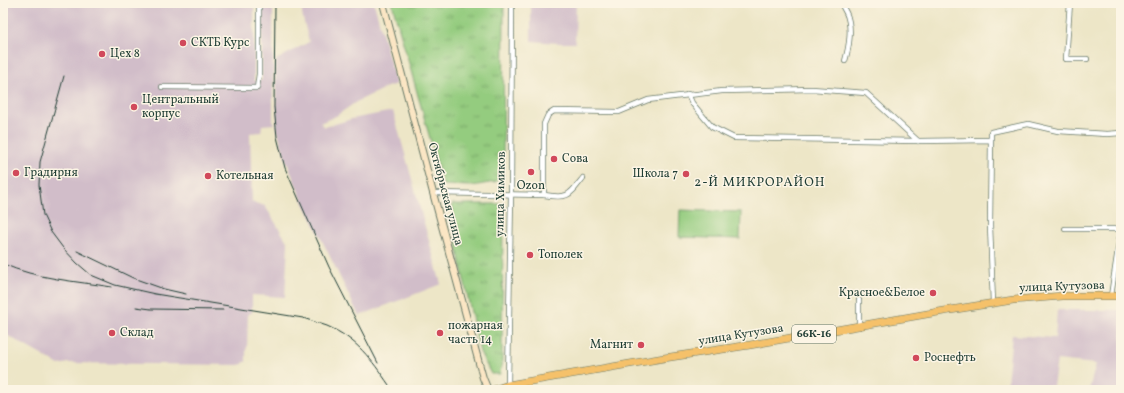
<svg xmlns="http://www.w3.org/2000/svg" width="1124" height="393" font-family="Vollkorn,serif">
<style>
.industrial{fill:#d1bdc9}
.grass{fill:#94cc7f;stroke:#5a845a}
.park{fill:url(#park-tufts);stroke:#5a845a}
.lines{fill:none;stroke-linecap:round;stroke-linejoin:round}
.minor-casing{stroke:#677867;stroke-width:6}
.secondary-casing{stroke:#677867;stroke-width:8}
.primary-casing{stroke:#677867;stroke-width:8}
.minor{stroke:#fff;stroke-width:4.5}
.secondary{stroke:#fbe6c4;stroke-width:6}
.primary{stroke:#f5c16b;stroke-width:7}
.rail{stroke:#1f3d34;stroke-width:1}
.poi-dot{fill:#d1495b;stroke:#fcf5e5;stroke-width:1.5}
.labels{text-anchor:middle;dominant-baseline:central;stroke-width:3;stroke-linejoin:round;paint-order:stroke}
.shield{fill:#fcf5e5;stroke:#617469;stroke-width:1}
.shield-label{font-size:11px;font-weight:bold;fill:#1f3d34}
.poi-label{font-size:12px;fill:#1f3d34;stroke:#fcf5e5;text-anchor:start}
.street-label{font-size:12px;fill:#1f3d34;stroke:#fcf5e5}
.neighbourhood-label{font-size:13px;letter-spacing:1px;fill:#1f3d34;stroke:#fcf5e5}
</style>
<defs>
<pattern id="park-tufts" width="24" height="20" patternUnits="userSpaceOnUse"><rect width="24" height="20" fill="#94cc7f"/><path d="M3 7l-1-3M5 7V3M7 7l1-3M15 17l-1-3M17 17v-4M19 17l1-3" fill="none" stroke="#78a769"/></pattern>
</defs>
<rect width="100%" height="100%" fill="#fcf5e5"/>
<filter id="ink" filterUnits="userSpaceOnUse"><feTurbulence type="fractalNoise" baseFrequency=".025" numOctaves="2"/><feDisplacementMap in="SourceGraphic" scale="8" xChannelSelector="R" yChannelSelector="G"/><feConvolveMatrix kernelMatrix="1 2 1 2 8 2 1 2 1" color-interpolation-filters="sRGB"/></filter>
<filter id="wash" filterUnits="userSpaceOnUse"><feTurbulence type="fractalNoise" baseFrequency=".012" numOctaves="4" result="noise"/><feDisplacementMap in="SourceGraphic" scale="16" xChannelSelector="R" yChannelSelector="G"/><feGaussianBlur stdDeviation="0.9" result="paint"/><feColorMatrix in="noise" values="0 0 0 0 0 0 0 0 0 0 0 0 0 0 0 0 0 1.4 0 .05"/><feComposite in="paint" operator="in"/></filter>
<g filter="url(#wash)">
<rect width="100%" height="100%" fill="#ede6c7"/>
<g class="industrial">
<polygon points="3,3 254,3 254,81 262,80 262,3 273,3 273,122 274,124 262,125 261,132 250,133 252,202 265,206 288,243 285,297 252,295 252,313 248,313 247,348 246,349 246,362 244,362 243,364 238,365 68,363 59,365 3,333"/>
<polygon points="303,3 374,3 396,84 387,87 356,102 336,116 320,123 325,127 352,119 393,111 441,284 359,316 300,195 286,160 277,129 276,92 276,60 309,42 302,14"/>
<polygon points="531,3 576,3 575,43 559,43 531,41"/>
<polygon points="1057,310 1121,310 1121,390 1089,390 1096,364 1057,360 1053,386 1007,383 1012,335 1055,338"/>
</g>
<polygon class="grass" points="680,210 741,212 740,239 679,237"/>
<g class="park">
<polygon points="392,3 504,3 503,176 495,182 472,186 443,185"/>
<polygon points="452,204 503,204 502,361 500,374 491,374 480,352 476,335 458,252"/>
</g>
</g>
<g filter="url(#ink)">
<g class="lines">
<g class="minor-casing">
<g id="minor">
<path d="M841,3c2,5 6,10 7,15 4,14 1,29 -3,43"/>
<polyline points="1070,3 1066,59 1087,59"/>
<polyline points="162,87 257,88 259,74 259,3"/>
<polyline points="688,94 692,103 712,127 734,138 918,141 991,140 990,225 993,303"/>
<polyline points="991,140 991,132 1028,124 1058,131 1107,134 1121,133"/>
<polyline points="433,193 544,195 544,124 548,115 554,111 619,112 648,100 722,91 812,89 866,93 918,141"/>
<path d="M544,195c24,4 25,1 39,-17"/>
<polyline points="1065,229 1121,229"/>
<polyline points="1111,296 1121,229"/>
<polyline points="859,300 859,327"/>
<polyline points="508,385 511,195 512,3"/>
</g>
</g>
<g class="secondary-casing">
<polyline id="secondary" points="383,3 433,193 483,378 488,390"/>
</g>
<g class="primary-casing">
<polyline id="primary" points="493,390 508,385 664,358 750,345 944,311 1013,300 1063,296 1121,296"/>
</g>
<use href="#minor" class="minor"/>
<use href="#secondary" class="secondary"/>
<use href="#primary" class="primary"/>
<g class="rail">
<polyline points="275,5 274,107 277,137 285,168 329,267 378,363"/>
<path d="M64,76l-24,86 -1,23 4,30 8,17 12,16 14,15 14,12 24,10 40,9 148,24c8,3 16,5 24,8 30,13 44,33 62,59"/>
<polyline points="77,251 133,278 164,289 186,294"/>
<path d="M3,264c34,15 72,17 109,23"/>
<polyline points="136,307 151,309 223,310"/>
</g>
</g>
</g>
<g class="poi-dot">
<circle cx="183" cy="43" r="4"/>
<circle cx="102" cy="54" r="4"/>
<circle cx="134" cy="107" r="4"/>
<circle cx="554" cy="159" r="4"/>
<circle cx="531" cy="172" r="4"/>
<circle cx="16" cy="173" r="4"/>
<circle cx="686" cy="174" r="4"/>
<circle cx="208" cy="176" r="4"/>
<circle cx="530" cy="255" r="4"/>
<circle cx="933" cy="293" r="4"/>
<circle cx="112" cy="333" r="4"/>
<circle cx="440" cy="333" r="4"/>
<circle cx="641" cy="345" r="4"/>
<circle cx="916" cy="358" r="4"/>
</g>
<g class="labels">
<rect class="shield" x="792" y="325" width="44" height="18" rx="3"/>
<g class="shield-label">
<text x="814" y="334">66К-16</text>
</g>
<g class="poi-label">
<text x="191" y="43">СКТБ Курс</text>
<text x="110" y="54">Цех 8</text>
<text x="142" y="100">Центральный<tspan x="142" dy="14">корпус</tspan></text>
<text x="562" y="159">Сова</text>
<text x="24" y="173">Градирня</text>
<text x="678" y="174" text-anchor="end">Школа 7</text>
<text x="216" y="176">Котельная</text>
<text x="531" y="186" text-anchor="middle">Ozon</text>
<text x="538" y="255">Тополек</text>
<text x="925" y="293" text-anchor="end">Красное&amp;Белое</text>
<text x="448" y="326">пожарная<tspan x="448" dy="14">часть 14</tspan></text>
<text x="120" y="333">Склад</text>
<text x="633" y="345" text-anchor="end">Магнит</text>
<text x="924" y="358">Роснефть</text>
</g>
<g class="street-label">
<text transform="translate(445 194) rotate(75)">Октябрьская улица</text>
<text transform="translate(501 194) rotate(-89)">улица Химиков</text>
<text transform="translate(1062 287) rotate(-2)">улица Кутузова</text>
<text transform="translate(741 335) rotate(-9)">улица Кутузова</text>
</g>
<g class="neighbourhood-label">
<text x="760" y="183">2-Й МИКРОРАЙОН</text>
</g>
</g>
<rect width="1124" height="393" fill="none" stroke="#fcf5e5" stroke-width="16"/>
</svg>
